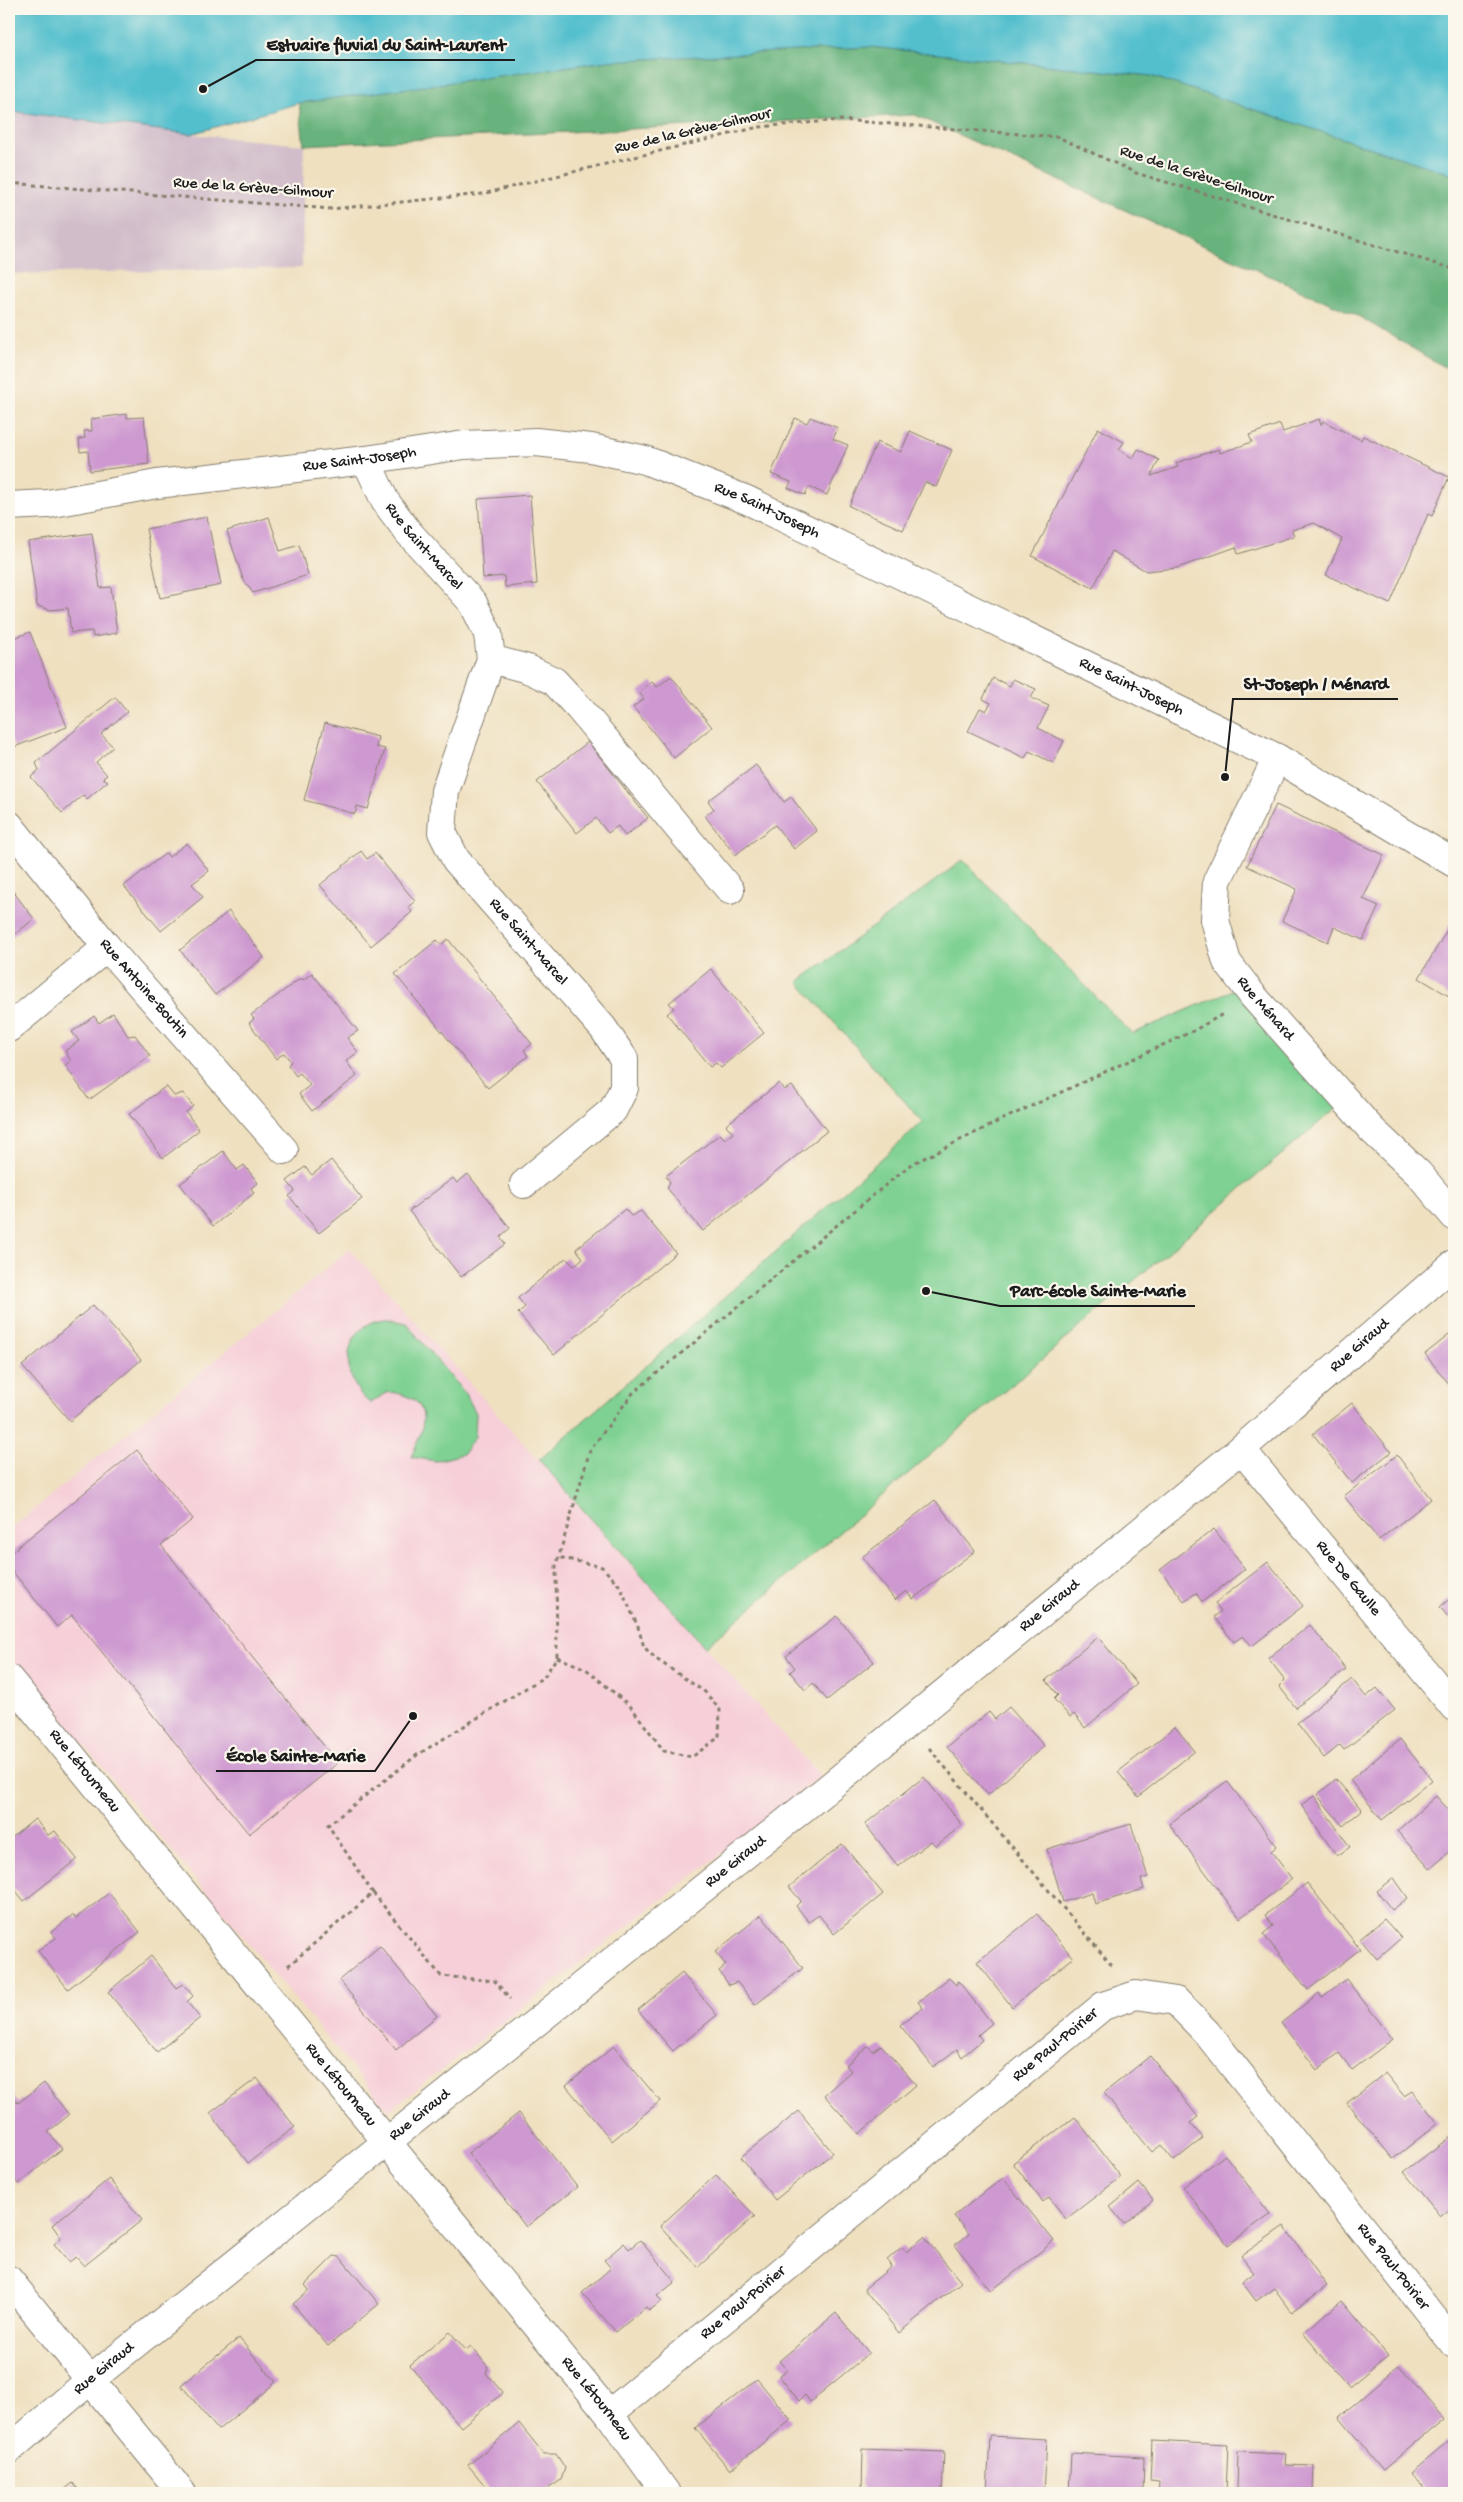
<svg xmlns="http://www.w3.org/2000/svg" width="1463" height="2502" font-family="'Gochi Hand',sans-serif">
<style>
.built{fill:#f6cfd8}
.industrial{fill:#d1bdca}
.green{fill:#7fd193;stroke:#4e7658}
.forest{fill:#67b37d;stroke:#42684c}
.water{fill:#52bfcd;stroke:#376e74}
.building{fill:#ce98d0}
.lines{fill:none;stroke-linecap:round;stroke-linejoin:round}
.minor-casing{stroke:#867e6e;stroke-width:30}
.path{stroke:#867e6e;stroke-width:3;stroke-dasharray:4 4;stroke-linecap:butt}
.minor{stroke:#fff;stroke-width:28}
.labels{text-anchor:middle;dominant-baseline:central;stroke-width:4.5;stroke-linejoin:round;paint-order:stroke}
.street-label{font-size:16px;fill:#1c1c1c;stroke:#fbf7ec}
.leader{fill:none;stroke:#1c1c1c;stroke-width:2}
.callout-dot{fill:#1c1c1c;stroke:#fbf7ec;stroke-width:2}
.callout-label{font-size:18px;text-anchor:middle;font-weight:bold;fill:#1c1c1c;stroke:#fbf7ec;stroke-width:4.5;stroke-linejoin:round;paint-order:stroke}
</style>
<rect width="100%" height="100%" fill="#fbf7ec"/>
<filter id="ink" filterUnits="userSpaceOnUse"><feTurbulence type="fractalNoise" baseFrequency=".02" numOctaves="2"/><feDisplacementMap in="SourceGraphic" scale="10" xChannelSelector="R" yChannelSelector="G"/><feConvolveMatrix kernelMatrix="1 2 1 2 8 2 1 2 1" color-interpolation-filters="sRGB"/></filter>
<filter id="wash" filterUnits="userSpaceOnUse"><feTurbulence type="fractalNoise" baseFrequency=".0096" numOctaves="4" result="noise"/><feDisplacementMap in="SourceGraphic" scale="20" xChannelSelector="R" yChannelSelector="G"/><feGaussianBlur stdDeviation="1.12" result="paint"/><feColorMatrix in="noise" values="0 0 0 0 0 0 0 0 0 0 0 0 0 0 0 0 0 1.4 0 .05"/><feComposite in="paint" operator="in"/></filter>
<g filter="url(#wash)">
<rect width="100%" height="100%" fill="#efe0c0"/>
<polygon class="built" points="350,1249 821,1777 388,2111 9,1655 9,1530"/>
<polygon class="industrial" points="9,111 191,134 304,145 302,268 9,274"/>
<g class="green">
<polygon points="963,860 1132,1034 1244,985 1342,1103 705,1647 539,1460 923,1122 798,982"/>
<path d="M388,1319l18,4 60,72 10,18 -1,24 -12,17 -27,7 -25,-4c9,-20 24,-51 -5,-61 -5,-2 -14,-5 -19,-3 -6,2 -12,8 -17,10 -26,-19 -32,-66 3,-81 4,-2 10,-3 15,-3z"/>
</g>
<polygon class="forest" points="870,47 1151,76 1454,175 1454,373 1358,316 915,115 304,145 299,103 608,61"/>
<polygon class="water" points="9,9 1454,9 1454,175 1151,76 870,47 608,61 299,103 191,134 9,111"/>
<g id="blocks">
<g class="building">
<polygon points="127,414 127,418 144,417 149,464 90,471 88,451 80,452 79,439 85,438 84,431 92,431 91,419"/>
<polygon points="810,417 838,428 833,439 848,445 827,495 809,487 805,495 788,488 791,482 771,474 795,418 807,423"/>
<polygon points="1319,419 1321,425 1323,421 1361,440 1363,436 1449,477 1432,516 1428,514 1390,604 1326,575 1342,539 1314,523 1292,530 1294,536 1238,554 1236,547 1177,568 1146,571 1112,551 1093,588 1032,556 1098,428 1124,442 1119,450 1133,458 1138,449 1159,460 1151,476 1178,467 1176,463 1219,449 1220,453 1252,442 1249,435 1280,424 1283,432"/>
<polygon points="910,431 952,450 936,487 925,482 903,530 849,506 877,442 901,452"/>
<polygon points="530,495 537,584 505,587 504,576 483,578 478,499"/>
<polygon points="207,517 221,585 160,598 146,529"/>
<polygon points="269,517 280,551 299,545 308,575 253,593 243,579 227,531"/>
<polygon points="92,533 100,588 111,587 117,633 93,637 92,631 71,633 68,608 51,610 37,606 28,542"/>
<polygon points="30,632 67,727 14,747 9,733 9,640"/>
<polygon points="671,676 712,727 674,758 633,707 644,699 639,692 652,682 657,687"/>
<polygon points="993,678 1010,686 1013,679 1036,689 1031,698 1049,706 1038,728 1064,741 1053,763 1029,751 1025,758 968,731 980,708 986,711 991,703 983,699"/>
<polygon points="115,697 127,712 101,734 113,747 96,762 107,775 103,778 108,781 87,799 83,795 62,813 31,777 39,770 36,763"/>
<polygon points="325,723 378,737 376,747 385,749 368,809 357,806 355,814 304,800"/>
<polygon points="588,742 648,818 625,836 618,826 608,833 596,818 577,833 537,782"/>
<polygon points="756,765 784,802 791,797 817,831 794,849 775,825 735,855 705,816 714,809 708,801"/>
<polygon points="1276,805 1384,855 1363,899 1379,906 1363,940 1334,927 1328,942 1282,921 1297,889 1247,866"/>
<polygon points="187,843 209,871 192,884 203,897 161,931 124,886 166,853 169,857"/>
<polygon points="361,851 367,859 375,853 415,901 408,907 412,912 371,946 320,885"/>
<polygon points="9,886 34,919 9,939"/>
<polygon points="229,911 264,957 215,995 180,950"/>
<polygon points="1454,918 1454,999 1419,978"/>
<polygon points="448,939 532,1044 524,1050 528,1056 488,1088 395,974 437,940 441,945"/>
<polygon points="711,969 764,1033 721,1068 716,1063 710,1067 667,1014 674,1008 669,1003"/>
<polygon points="312,973 358,1031 347,1038 358,1052 346,1061 357,1076 312,1111 299,1094 310,1085 300,1073 296,1076 288,1065 291,1062 284,1053 276,1059 249,1023 254,1019 251,1015 301,978 303,980"/>
<polygon points="113,1013 128,1036 135,1035 150,1056 89,1100 65,1065 71,1061 65,1051 79,1041 72,1032 94,1016 99,1023"/>
<polygon points="779,1083 784,1090 792,1086 827,1131 703,1231 667,1188 670,1182 666,1176 720,1134 725,1139 733,1133 726,1125"/>
<polygon points="166,1086 174,1096 183,1093 193,1106 186,1112 199,1130 163,1158 129,1114"/>
<polygon points="223,1151 237,1170 244,1165 258,1183 251,1188 254,1193 213,1226 180,1184"/>
<polygon points="331,1160 362,1199 319,1233 289,1196 295,1191 287,1181 305,1167 312,1175"/>
<polygon points="468,1174 510,1228 500,1237 505,1244 461,1277 409,1211 453,1178 457,1183"/>
<polygon points="625,1209 631,1216 641,1211 676,1253 554,1355 518,1313 525,1307 518,1298 566,1258 574,1266 583,1258 576,1249"/>
<polygon points="93,1305 141,1360 70,1421 22,1366"/>
<polygon points="1454,1331 1454,1390 1425,1354"/>
<polygon points="1352,1403 1391,1452 1352,1483 1313,1434"/>
<polygon points="137,1450 193,1519 161,1545 338,1763 249,1834 72,1615 57,1627 9,1567 9,1554"/>
<polygon points="1397,1455 1431,1499 1379,1540 1344,1496"/>
<polygon points="935,1500 975,1551 913,1599 906,1591 895,1600 862,1557"/>
<polygon points="1214,1529 1245,1569 1202,1602 1196,1593 1184,1601 1160,1570"/>
<polygon points="1268,1562 1303,1606 1252,1646 1243,1636 1234,1642 1214,1617 1221,1611 1215,1603"/>
<polygon points="1454,1595 1454,1624 1440,1607"/>
<polygon points="837,1616 874,1662 827,1700 813,1683 805,1690 790,1672 795,1668 786,1656"/>
<polygon points="1310,1625 1346,1669 1296,1708 1279,1686 1285,1680 1268,1658"/>
<polygon points="1098,1637 1137,1684 1085,1728 1074,1714 1070,1717 1054,1699 1058,1695 1046,1680"/>
<polygon points="1352,1679 1366,1697 1377,1688 1395,1710 1344,1750 1340,1745 1324,1758 1297,1723"/>
<polygon points="1009,1707 1044,1746 988,1795 947,1747 989,1712 995,1719"/>
<polygon points="1175,1727 1195,1751 1138,1797 1118,1772"/>
<polygon points="1400,1739 1432,1780 1382,1820 1350,1780"/>
<polygon points="924,1777 962,1825 936,1846 931,1841 898,1866 865,1824"/>
<polygon points="1336,1779 1362,1810 1343,1826 1317,1795"/>
<polygon points="1227,1781 1277,1846 1271,1851 1292,1879 1240,1918 1169,1824"/>
<polygon points="1314,1796 1350,1847 1337,1856 1301,1805"/>
<polygon points="1436,1796 1454,1816 1454,1848 1430,1869 1397,1831"/>
<polygon points="35,1819 48,1835 55,1831 77,1859 24,1901 9,1882 9,1840"/>
<polygon points="1131,1824 1148,1877 1141,1879 1144,1889 1095,1904 1092,1893 1063,1902 1047,1849"/>
<polygon points="842,1844 883,1894 834,1934 819,1915 809,1922 796,1906 801,1901 789,1887"/>
<polygon points="1394,1878 1408,1898 1392,1910 1377,1891"/>
<polygon points="1307,1883 1360,1949 1308,1990 1263,1934 1273,1926 1265,1915"/>
<polygon points="109,1893 140,1932 68,1989 38,1951 56,1938 51,1932 73,1915 76,1918"/>
<polygon points="1037,1914 1073,1958 1012,2007 977,1962"/>
<polygon points="761,1915 803,1968 755,2005 737,1982 729,1985 719,1971 726,1965 715,1952"/>
<polygon points="1384,1919 1401,1938 1377,1959 1360,1939"/>
<polygon points="380,1946 437,2016 396,2050 339,1980"/>
<polygon points="151,1956 176,1988 183,1984 193,1996 187,2002 200,2018 157,2052 108,1992"/>
<polygon points="682,1973 717,2015 673,2051 638,2010"/>
<polygon points="949,1978 956,1985 958,1981 992,2023 978,2035 982,2040 962,2057 957,2049 933,2067 900,2025 923,2008 918,2002"/>
<polygon points="1346,1979 1393,2039 1352,2070 1339,2053 1317,2070 1281,2023 1319,1993 1322,1997"/>
<polygon points="881,2045 916,2085 859,2134 824,2095 851,2071 846,2065 868,2046 873,2051"/>
<polygon points="614,2046 660,2101 612,2141 566,2086"/>
<polygon points="1150,2056 1198,2117 1190,2123 1203,2138 1174,2161 1161,2145 1152,2152 1104,2093"/>
<polygon points="1385,2073 1404,2096 1412,2091 1438,2123 1393,2159 1347,2103"/>
<polygon points="257,2078 295,2127 248,2163 210,2113"/>
<polygon points="44,2083 69,2115 48,2132 62,2149 18,2184 9,2172 9,2091 18,2103"/>
<polygon points="799,2111 833,2153 775,2200 741,2157"/>
<polygon points="519,2113 577,2187 526,2227 468,2153"/>
<polygon points="1075,2117 1121,2177 1066,2219 1049,2197 1043,2202 1013,2163"/>
<polygon points="1454,2134 1454,2205 1440,2216 1404,2172"/>
<polygon points="1225,2155 1270,2214 1228,2245 1183,2187"/>
<polygon points="716,2175 755,2216 698,2267 660,2226"/>
<polygon points="1003,2178 1054,2241 991,2291 955,2245 969,2234 954,2216"/>
<polygon points="109,2179 142,2220 84,2266 76,2257 69,2262 54,2244 61,2238 52,2225"/>
<polygon points="1139,2183 1153,2200 1124,2224 1110,2207"/>
<polygon points="1284,2226 1327,2286 1292,2312 1274,2288 1256,2301 1242,2282 1254,2273 1241,2256"/>
<polygon points="924,2237 961,2282 899,2333 864,2289 891,2267 887,2260 902,2247 906,2252"/>
<polygon points="640,2240 675,2282 657,2296 662,2301 649,2311 646,2307 616,2332 582,2293 611,2268 604,2260 624,2243 629,2249"/>
<polygon points="334,2256 340,2257 379,2304 328,2346 293,2304 309,2290 305,2285"/>
<polygon points="1342,2301 1388,2356 1349,2388 1303,2333"/>
<polygon points="836,2313 869,2353 810,2402 805,2395 799,2401 779,2376 787,2370 779,2361"/>
<polygon points="450,2332 466,2350 471,2346 488,2367 486,2373 503,2393 461,2427 410,2365"/>
<polygon points="239,2338 276,2382 218,2430 181,2385"/>
<polygon points="1399,2366 1444,2419 1383,2470 1339,2417"/>
<polygon points="757,2379 791,2420 730,2470 695,2428"/>
<polygon points="519,2423 544,2454 556,2454 565,2468 561,2480 542,2493 498,2493 495,2489 491,2493 468,2465"/>
<polygon points="990,2436 1047,2439 1044,2493 987,2493"/>
<polygon points="1452,2437 1454,2439 1454,2493 1428,2493 1410,2472"/>
<polygon points="1152,2441 1228,2445 1226,2493 1158,2493 1159,2482 1150,2481"/>
<polygon points="863,2449 944,2452 942,2493 862,2493"/>
<polygon points="1238,2452 1286,2454 1285,2465 1314,2466 1313,2493 1237,2493"/>
<polygon points="1071,2453 1144,2457 1143,2493 1069,2493"/>
<polygon points="73,2483 81,2493 60,2493"/>
</g>
</g>
</g>
<g filter="url(#ink)">
<use href="#blocks" fill-opacity="0" stroke="#867e6e" stroke-width="1"/>
<g class="lines">
<g class="minor-casing">
<g id="minor">
<path id="s1" d="M366,460l19,41 24,32 64,70 15,31 3,25 -46,132 -3,41 14,28 147,168 21,31v29l-11,22 -89,74"/>
<path id="s2" d="M9,506l39,-2 109,-20 209,-24 98,-15 72,-3 55,6 54,12 102,40 530,258 177,105"/>
<polyline points="491,659 528,669 554,681 579,708 730,890"/>
<path id="s3" d="M1277,758l-60,123 -2,39 12,42 26,34 118,133 48,45 35,42"/>
<path id="s4" d="M9,825l98,122 177,203"/>
<polyline points="9,1028 107,947"/>
<path id="s5" d="M1241,1449l213,258"/>
<path id="s6" d="M9,1679l600,735 57,79"/>
<polyline points="9,2280 182,2493"/>
<path id="s7" d="M609,2414l494,-408 33,-11 40,6 31,32 247,311"/>
<path id="s8" d="M9,2450l81,-70 742,-595 409,-336 213,-185"/>
</g>
</g>
<g class="path">
<polyline points="9,183 331,209 482,194 759,127 841,120 1058,137 1136,173 1454,269"/>
<polyline points="557,1657 586,1669 631,1707 664,1751 692,1757 719,1737 720,1710 705,1692 656,1659 644,1647 638,1627 620,1586 602,1567 558,1557"/>
<polyline points="929,1748 1113,1967"/>
<polyline points="373,1893 328,1825 417,1755 544,1677 557,1657 556,1566 590,1450 633,1393 910,1165 997,1122 1193,1031 1223,1014"/>
<polyline points="288,1966 373,1893 441,1976 495,1981 510,1999"/>
</g>
<use href="#minor" class="minor"/>
</g>
</g>
<g class="labels">
<g class="street-label">
<text transform="translate(693 132) rotate(-13)">Rue de la Grève-Gilmour</text>
<text transform="translate(1196 176) rotate(18)">Rue de la Grève-Gilmour</text>
<text transform="translate(253 189) rotate(4)">Rue de la Grève-Gilmour</text>
<text stroke="none"><textPath href="#s2" startOffset="354">Rue Saint-Joseph</textPath></text>
<text stroke="none"><textPath href="#s2" startOffset="774">Rue Saint-Joseph</textPath></text>
<text stroke="none"><textPath href="#s1" startOffset="105">Rue Saint-Marcel</textPath></text>
<text stroke="none"><textPath href="#s2" startOffset="1179">Rue Saint-Joseph</textPath></text>
<text stroke="none"><textPath href="#s1" startOffset="561">Rue Saint-Marcel</textPath></text>
<text stroke="none"><textPath href="#s4" startOffset="212">Rue Antoine-Boutin</textPath></text>
<text stroke="none"><textPath href="#s3" startOffset="280">Rue Ménard</textPath></text>
<text stroke="none"><textPath href="#s8" startOffset="1745">Rue Giraud</textPath></text>
<text stroke="none"><textPath href="#s5" startOffset="168">Rue De Gaulle</textPath></text>
<text stroke="none"><textPath href="#s8" startOffset="1340">Rue Giraud</textPath></text>
<text stroke="none"><textPath href="#s6" startOffset="119">Rue Létourneau</textPath></text>
<text stroke="none"><textPath href="#s8" startOffset="935">Rue Giraud</textPath></text>
<text stroke="none"><textPath href="#s7" startOffset="579">Rue Paul-Poirier</textPath></text>
<text stroke="none"><textPath href="#s6" startOffset="524">Rue Létourneau</textPath></text>
<text stroke="none"><textPath href="#s8" startOffset="530">Rue Giraud</textPath></text>
<text stroke="none"><textPath href="#s7" startOffset="1059">Rue Paul-Poirier</textPath></text>
<text stroke="none"><textPath href="#s7" startOffset="174">Rue Paul-Poirier</textPath></text>
<text stroke="none"><textPath href="#s8" startOffset="125">Rue Giraud</textPath></text>
<text stroke="none"><textPath href="#s6" startOffset="929">Rue Létourneau</textPath></text>
</g>
</g>
<path class="leader" d="M203 89L256 60H515M1225 777L1233 699H1398M926 1291L1000 1306H1195M413 1716L375 1771H216"/>
<g class="callout-dot">
<circle cx="203" cy="89" r="5"/>
<circle cx="1225" cy="777" r="5"/>
<circle cx="926" cy="1291" r="5"/>
<circle cx="413" cy="1716" r="5"/>
</g>
<g class="callout-label">
<text x="386" y="50">Estuaire fluvial du Saint-Laurent</text>
<text x="1316" y="689">St-Joseph / Ménard</text>
<text x="1098" y="1296">Parc-école Sainte-Marie</text>
<text x="296" y="1761">École Sainte-Marie</text>
</g>
<rect width="1463" height="2502" fill="none" stroke="#fbf7ec" stroke-width="30"/>
</svg>
